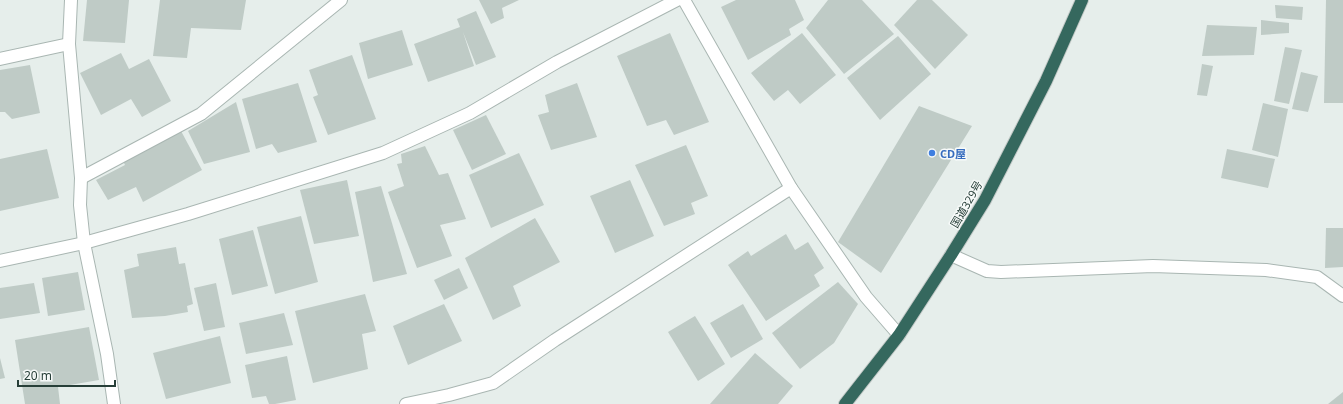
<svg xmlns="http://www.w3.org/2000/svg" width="1343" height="404" font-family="'Noto Sans','Noto Sans JP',sans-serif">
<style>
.building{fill:#bfcbc6}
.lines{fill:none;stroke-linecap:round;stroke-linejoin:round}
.street-casing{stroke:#a9b6b2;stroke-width:14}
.highway-casing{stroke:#c3c9c7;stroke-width:14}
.street{stroke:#fff;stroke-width:12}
.highway{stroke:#35685e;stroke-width:12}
.shop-dot{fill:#3f7fe0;stroke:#f7faf9;stroke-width:1.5}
.labels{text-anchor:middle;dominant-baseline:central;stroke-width:3;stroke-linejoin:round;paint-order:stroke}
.shop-label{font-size:11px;font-weight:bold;fill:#366cbe;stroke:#f7faf9;text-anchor:start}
.street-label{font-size:11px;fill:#273f38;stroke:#f7faf9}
</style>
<rect width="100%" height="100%" fill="#e6eeeb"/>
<g class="building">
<polygon points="87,0 129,0 125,43 83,41"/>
<polygon points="160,0 246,0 241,30 191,28 187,58 153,56"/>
<polygon points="479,0 519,0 502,8 504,18 491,24"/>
<polygon points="736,0 795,0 804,20 789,29 791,35 748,60 721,7"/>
<polygon points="828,0 862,0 894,34 844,74 806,28"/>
<polygon points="917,0 932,0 968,35 935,69 894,25"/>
<polygon points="1326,0 1343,0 1343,103 1324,103"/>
<polygon points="1275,5 1303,7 1302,20 1276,18"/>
<polygon points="476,11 496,57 476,65 463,32 474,66 428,82 414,44 460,27 457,19"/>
<polygon points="1261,20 1289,23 1289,33 1261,35"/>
<polygon points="1207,25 1257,27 1254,55 1202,56"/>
<polygon points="402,30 413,65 368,79 359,43"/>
<polygon points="670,33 709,122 674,135 666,120 647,126 617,56"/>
<polygon points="802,33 836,75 800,104 788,90 774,101 751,73"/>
<polygon points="898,36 931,74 880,120 847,78"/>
<polygon points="1285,47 1302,50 1289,104 1274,101"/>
<polygon points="121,53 129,69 149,59 171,101 142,117 131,99 101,115 80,73"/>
<polygon points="352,55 376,119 328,135 313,97 318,95 309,70"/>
<polygon points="1202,64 1213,66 1207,96 1197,95"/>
<polygon points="30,65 40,113 12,119 5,112 0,112 0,70"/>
<polygon points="1301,72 1318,76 1308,112 1292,109"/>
<polygon points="298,83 317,142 278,153 272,144 256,149 242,99"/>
<polygon points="577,83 597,137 551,150 538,115 549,112 545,95"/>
<polygon points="236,102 250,152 204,164 188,131"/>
<polygon points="1263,103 1288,109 1278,157 1252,150"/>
<polygon points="919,106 972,126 881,273 838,242"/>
<polygon points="486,115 506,154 472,170 453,130"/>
<polygon points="181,131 202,170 143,202 136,187 108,200 96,180 125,165 123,161"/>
<polygon points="686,145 708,196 691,203 695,214 664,226 635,165"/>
<polygon points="425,146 439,175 448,173 466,219 440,225 452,256 417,268 388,192 404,186 397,164 402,163 401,154"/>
<polygon points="47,149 59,198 0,211 0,159"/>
<polygon points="1227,149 1275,159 1268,188 1221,178"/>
<polygon points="519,153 544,205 491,228 469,175"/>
<polygon points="347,180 359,236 314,244 300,190"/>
<polygon points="630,180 654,236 615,253 590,196"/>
<polygon points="381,186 407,274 373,282 355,192"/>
<polygon points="301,216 318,282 275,294 257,227"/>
<polygon points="535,218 560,262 513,286 521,306 493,320 465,258"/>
<polygon points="1326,228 1343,228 1343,267 1325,268"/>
<polygon points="253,230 268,286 232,295 219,239"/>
<polygon points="786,234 795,250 808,242 824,268 814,275 820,286 766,321 728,265 748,251 751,256"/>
<polygon points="176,247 179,264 185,263 193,304 187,306 188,312 165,316 132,318 124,270 139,266 137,254"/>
<polygon points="459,268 468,288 444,300 434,280"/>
<polygon points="78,272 85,310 48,316 42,278"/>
<polygon points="838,282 858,304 834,343 800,369 772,333"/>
<polygon points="34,283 40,313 0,319 0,288"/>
<polygon points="216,283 225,327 204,331 194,288"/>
<polygon points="365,294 376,331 362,334 368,369 313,383 295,311"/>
<polygon points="444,304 462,341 408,365 393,326"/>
<polygon points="743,304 763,339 731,358 710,323"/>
<polygon points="284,313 293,345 246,354 239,323"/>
<polygon points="695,316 725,364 698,381 668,332"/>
<polygon points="89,327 99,380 58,387 60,404 25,404 15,340"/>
<polygon points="220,336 231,383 166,399 153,353"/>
<polygon points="755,353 793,386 778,404 710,404"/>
<polygon points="287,356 296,400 275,404 269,404 266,396 252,398 245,365"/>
<polygon points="0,358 5,378 0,379"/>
<polygon points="1343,392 1343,404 1328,404"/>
</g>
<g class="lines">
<g class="street-casing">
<g id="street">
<polyline points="71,0 69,44 81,178 80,205 84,243 107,354 114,404"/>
<polyline points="684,0 791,188 866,297 899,335"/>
<polyline points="0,59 69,44"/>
<polyline points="81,178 201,114 341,0"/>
<polyline points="951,255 987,271 1001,272 1153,266 1266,270 1317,277 1343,296"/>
<polyline points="0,261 84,243 188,214 383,153 470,113 557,62 677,0"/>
<polyline points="406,404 449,395 493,383 555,340 791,188"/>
</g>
</g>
<g class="highway-casing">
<polyline id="highway" points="845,404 899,335 951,255 985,200 1046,81 1082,0"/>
</g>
<use href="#street" class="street"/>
<use href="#highway" class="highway"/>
</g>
<circle class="shop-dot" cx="932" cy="153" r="4"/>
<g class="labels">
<g class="shop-label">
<text x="940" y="153">CD屋</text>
</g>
<g class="street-label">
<text transform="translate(966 204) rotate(-60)">国道329号</text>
</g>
</g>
<path d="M18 380v6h97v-6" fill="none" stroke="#273f38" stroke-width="2"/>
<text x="24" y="380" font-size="12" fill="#273f38" stroke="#f7faf9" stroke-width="3" paint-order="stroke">20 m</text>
</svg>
